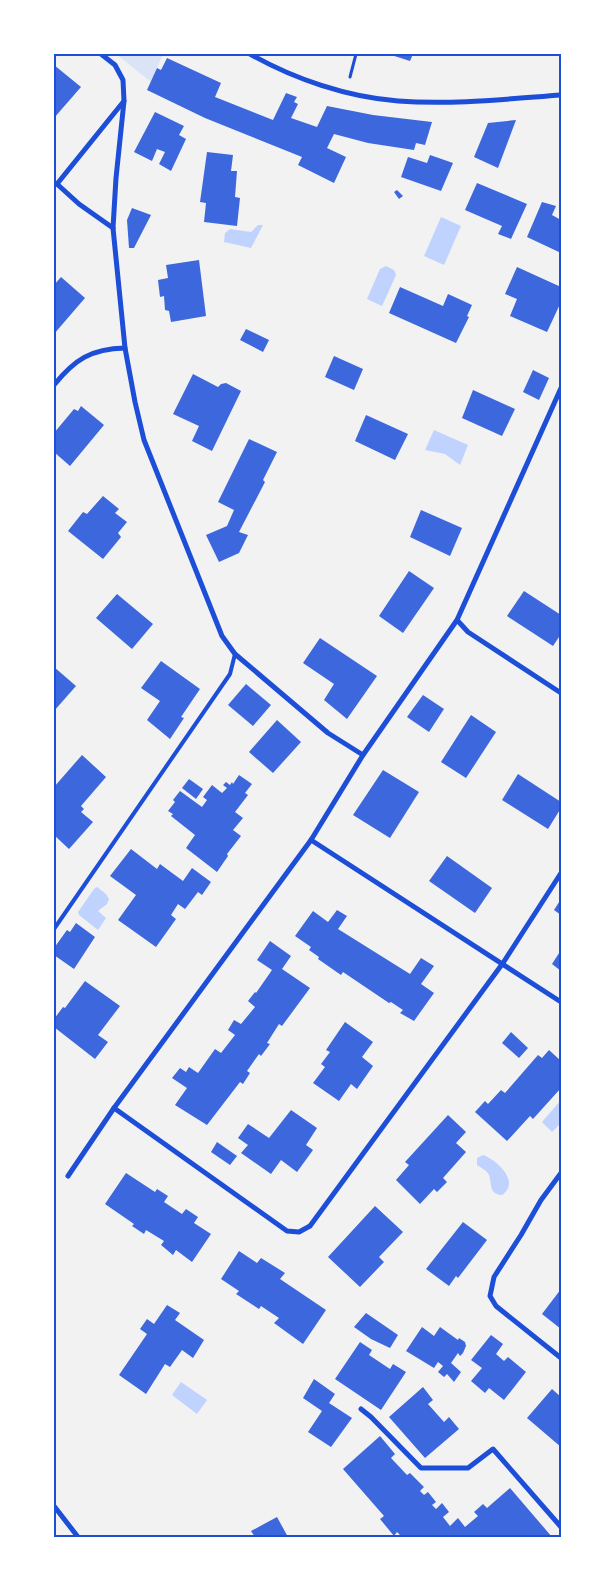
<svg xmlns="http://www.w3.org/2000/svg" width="615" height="1591" font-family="'DejaVu Sans',sans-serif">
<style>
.green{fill:#dbe4f7}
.water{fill:#bfd3fe}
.building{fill:#3d67dc}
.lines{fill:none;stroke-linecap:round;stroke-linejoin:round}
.path{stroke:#1d4ed8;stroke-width:3}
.service{stroke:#1d4ed8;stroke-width:4}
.minor{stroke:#1d4ed8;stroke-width:5}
.neatline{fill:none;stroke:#1d4ed8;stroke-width:2}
</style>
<rect width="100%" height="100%" fill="#f2f2f2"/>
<polygon class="green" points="116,54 163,54 151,82"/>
<g class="water">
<polygon points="441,217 461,226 444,265 424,256"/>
<polygon points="258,225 263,225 251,248 224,242 225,233 230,229 251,232"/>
<polygon points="386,266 394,270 396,275 382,306 367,299 380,269"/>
<polygon points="434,430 468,445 460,465 445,454 425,450"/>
<polygon points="97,887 106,894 109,899 107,904 98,911 106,918 98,930 79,915 78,912 94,889"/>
<polygon points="561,1100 561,1123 552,1132 542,1122"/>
<path d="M483,1155c14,5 38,27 19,40 -16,-1 -8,-15 -15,-23 -3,-3 -7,-5 -10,-7v-7z"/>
<polygon points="181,1382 207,1400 197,1414 172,1395"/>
</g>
<g class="building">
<polygon points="388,54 413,54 410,61"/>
<polygon points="167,58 221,83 215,97 273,120 286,93 297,97 294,102 298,104 291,118 317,127 327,106 373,115 432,122 425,145 416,143 414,150 368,143 334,134 327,148 346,157 334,183 298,165 302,157 205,118 147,90 157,68 161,70"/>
<polygon points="54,65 81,87 54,118"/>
<polygon points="155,112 184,126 179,135 186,139 171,171 159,164 165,152 157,149 152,161 134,152"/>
<polygon points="516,120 498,168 474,157 488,123"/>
<polygon points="207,152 233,155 231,171 237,171 235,197 240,198 237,226 204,222 206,203 200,202"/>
<polygon points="430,155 453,163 441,191 401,177 408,157 427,163"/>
<polygon points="477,183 527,204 511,239 498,234 502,226 465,210"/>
<polygon points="397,190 403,196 399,199 394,192"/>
<polygon points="542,202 556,206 552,215 561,220 561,253 527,237"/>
<polygon points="132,208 151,215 134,248 129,248 127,220"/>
<polygon points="199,260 206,316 171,322 169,311 165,310 164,296 160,297 158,280 168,278 166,265"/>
<polygon points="517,267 561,287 561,302 547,332 510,316 517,299 505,294"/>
<polygon points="61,277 85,298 54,334 54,285"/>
<polygon points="400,287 443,306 448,294 472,305 467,316 469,317 456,343 389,313"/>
<polygon points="246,329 269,340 263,352 240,340"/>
<polygon points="334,356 363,369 354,390 325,377"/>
<polygon points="533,370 549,378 539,400 523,392"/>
<polygon points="193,374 218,387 221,384 226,383 241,391 212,451 192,441 199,426 173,414"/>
<polygon points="473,390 515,409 502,436 462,418"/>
<polygon points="81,406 104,425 70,466 54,452 54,433 74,409 78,411"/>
<polygon points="366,415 408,434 395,460 355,441"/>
<polygon points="249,439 277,452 263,480 265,482 239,532 248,535 239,553 219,562 206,535 227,526 234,510 218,502"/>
<polygon points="103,496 119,509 115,513 127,522 118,533 121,537 103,559 68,531 83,512 87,514"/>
<polygon points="421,510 462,528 450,556 410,537"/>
<polygon points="409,571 434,588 403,633 379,616"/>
<polygon points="524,591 561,615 561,634 553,646 507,616"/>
<polygon points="117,594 153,624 132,649 96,618"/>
<polygon points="320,638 377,676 347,719 324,700 334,684 303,663"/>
<polygon points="161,661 200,689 181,717 184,718 170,739 147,720 160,701 141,688"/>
<polygon points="54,667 76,686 54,711"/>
<polygon points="246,684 271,705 253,726 228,705"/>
<polygon points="423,695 444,709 429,732 407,717"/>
<polygon points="471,715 496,732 466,778 441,762"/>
<polygon points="277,720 301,742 273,773 249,752"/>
<polygon points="82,755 106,777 81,806 84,809 81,812 93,822 69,849 54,835 54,787"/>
<polygon points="383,770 419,792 390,838 353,815"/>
<polygon points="518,774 561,802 561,808 548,829 502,800"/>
<polygon points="239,775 252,784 245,793 248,795 235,812 243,818 233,830 241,836 227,854 228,856 217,872 186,848 195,835 171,816 173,814 168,811 175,802 173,800 180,791 202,807 207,800 203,797 212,785 222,793 227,788 223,785 226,782 230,785 232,782 233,784"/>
<polygon points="189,779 203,789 196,799 182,788"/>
<polygon points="131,849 157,869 160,864 183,881 192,868 211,882 202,895 198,892 185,909 178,904 171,915 176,919 156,947 118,920 136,895 110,876"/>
<polygon points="447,856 492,888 475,913 429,881"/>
<polygon points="561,899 561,915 554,910"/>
<polygon points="337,910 347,916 338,929 410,974 421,958 434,966 421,984 434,993 414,1021 400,1013 403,1010 391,1002 389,1003 343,972 341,975 318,959 319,957 309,950 311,947 295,936 313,911 328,922"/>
<polygon points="76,923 95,937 74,969 54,955 54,948 67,930 70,932"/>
<polygon points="270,941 291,956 282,969 310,988 282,1026 279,1024 267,1043 270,1044 261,1056 259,1054 247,1071 250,1073 243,1084 240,1082 207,1125 175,1105 187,1088 172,1078 180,1068 186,1072 189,1067 198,1073 215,1049 221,1053 235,1035 228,1030 234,1020 241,1024 255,1007 248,1001 255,992 256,993 272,970 257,960"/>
<polygon points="561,950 561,971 552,964"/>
<polygon points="85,981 120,1006 98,1035 108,1042 95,1059 54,1027 54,1019 63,1007 65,1008"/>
<polygon points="345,1022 373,1042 362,1057 373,1066 357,1089 351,1084 339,1101 313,1083 325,1067 321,1064 330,1052 326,1050"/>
<polygon points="511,1032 528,1048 519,1058 502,1043"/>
<polygon points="549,1050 561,1061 561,1088 533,1119 530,1116 507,1141 475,1112 485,1101 488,1104 501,1090 505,1093 538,1055 542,1058"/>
<polygon points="291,1110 317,1128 306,1145 313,1150 297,1172 281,1160 271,1174 241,1153 248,1145 238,1138 248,1124 269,1138"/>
<polygon points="448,1115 466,1132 456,1143 466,1152 443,1178 447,1182 437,1192 434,1189 420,1204 396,1180 409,1165 405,1162"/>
<polygon points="217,1142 237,1156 230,1165 211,1152"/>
<polygon points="126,1173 155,1192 157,1189 168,1196 164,1202 182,1214 186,1209 198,1217 194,1223 211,1234 192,1262 176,1250 173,1255 161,1245 164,1241 146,1230 144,1234 132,1226 134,1224 105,1204"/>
<polygon points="375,1206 403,1232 379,1257 384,1262 360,1287 328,1257"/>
<polygon points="463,1222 487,1240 458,1278 456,1276 449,1286 426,1269"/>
<polygon points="239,1251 257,1263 261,1258 285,1273 280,1279 326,1310 303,1344 274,1323 279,1318 261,1306 259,1309 236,1294 239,1291 221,1279"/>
<polygon points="561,1289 561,1329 542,1314"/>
<polygon points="167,1305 180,1313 175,1320 204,1340 193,1358 182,1350 170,1367 165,1364 146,1394 119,1375 147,1334 140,1329 147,1319 154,1324"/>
<polygon points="366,1313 398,1335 390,1348 371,1339 354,1327"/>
<polygon points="422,1327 434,1336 440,1327 458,1340 459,1338 465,1342 466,1346 463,1353 460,1356 458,1353 451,1363 461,1372 454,1382 447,1374 444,1377 438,1372 443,1366 438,1362 434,1368 406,1351"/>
<polygon points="491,1335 503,1344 496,1354 504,1361 508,1357 526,1372 504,1400 489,1388 485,1393 471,1381 482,1368 471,1360"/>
<polygon points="360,1342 372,1350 369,1355 390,1369 393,1364 406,1372 381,1410 335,1379"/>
<polygon points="314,1379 335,1394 329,1403 352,1418 331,1447 308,1432 322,1411 303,1398"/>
<polygon points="423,1387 433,1400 428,1404 444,1422 449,1417 459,1429 425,1458 389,1417"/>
<polygon points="552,1389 561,1397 561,1447 527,1418"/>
<polygon points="380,1436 395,1454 391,1458 407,1475 410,1473 424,1487 420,1491 424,1495 428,1492 436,1502 432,1505 436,1509 442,1503 449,1512 443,1517 450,1526 458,1518 465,1527 478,1516 474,1512 483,1504 487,1508 510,1488 552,1537 402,1537 397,1532 394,1536 380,1519 384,1516 343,1469"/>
<polygon points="277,1517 288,1537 255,1537 251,1531"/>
</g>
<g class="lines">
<polyline class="path" points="350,77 356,54"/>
<polyline class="service" points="54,929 230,674 235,654"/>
<g class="minor">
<polyline points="101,54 115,65 123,80 124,101 116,178 113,228 125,348 135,402 144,440 222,636 235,654 328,733 363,755"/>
<path d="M250,54c44,25 97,43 148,47 54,4 109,-2 163,-6"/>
<polyline points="54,184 57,184 79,204 113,228"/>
<polyline points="57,184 124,101"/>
<path d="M54,385c21,-26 37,-36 71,-37"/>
<polyline points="457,620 468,632 561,693"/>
<polyline points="311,840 561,1002"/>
<polyline points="114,1108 287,1231 299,1232 310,1226 503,963 561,873"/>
<polyline points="561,1173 541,1200 521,1235 494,1277 490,1296 496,1306 561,1358"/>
<polyline points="68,1176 114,1108 311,840 363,755 457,620 561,388"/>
<polyline points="361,1409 371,1417 421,1468 468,1468 493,1449 561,1527"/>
<polyline points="54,1506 78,1537"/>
</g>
</g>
<rect width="615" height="1591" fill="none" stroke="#ffffff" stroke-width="110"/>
<rect x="55" y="55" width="505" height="1481" class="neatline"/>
</svg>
